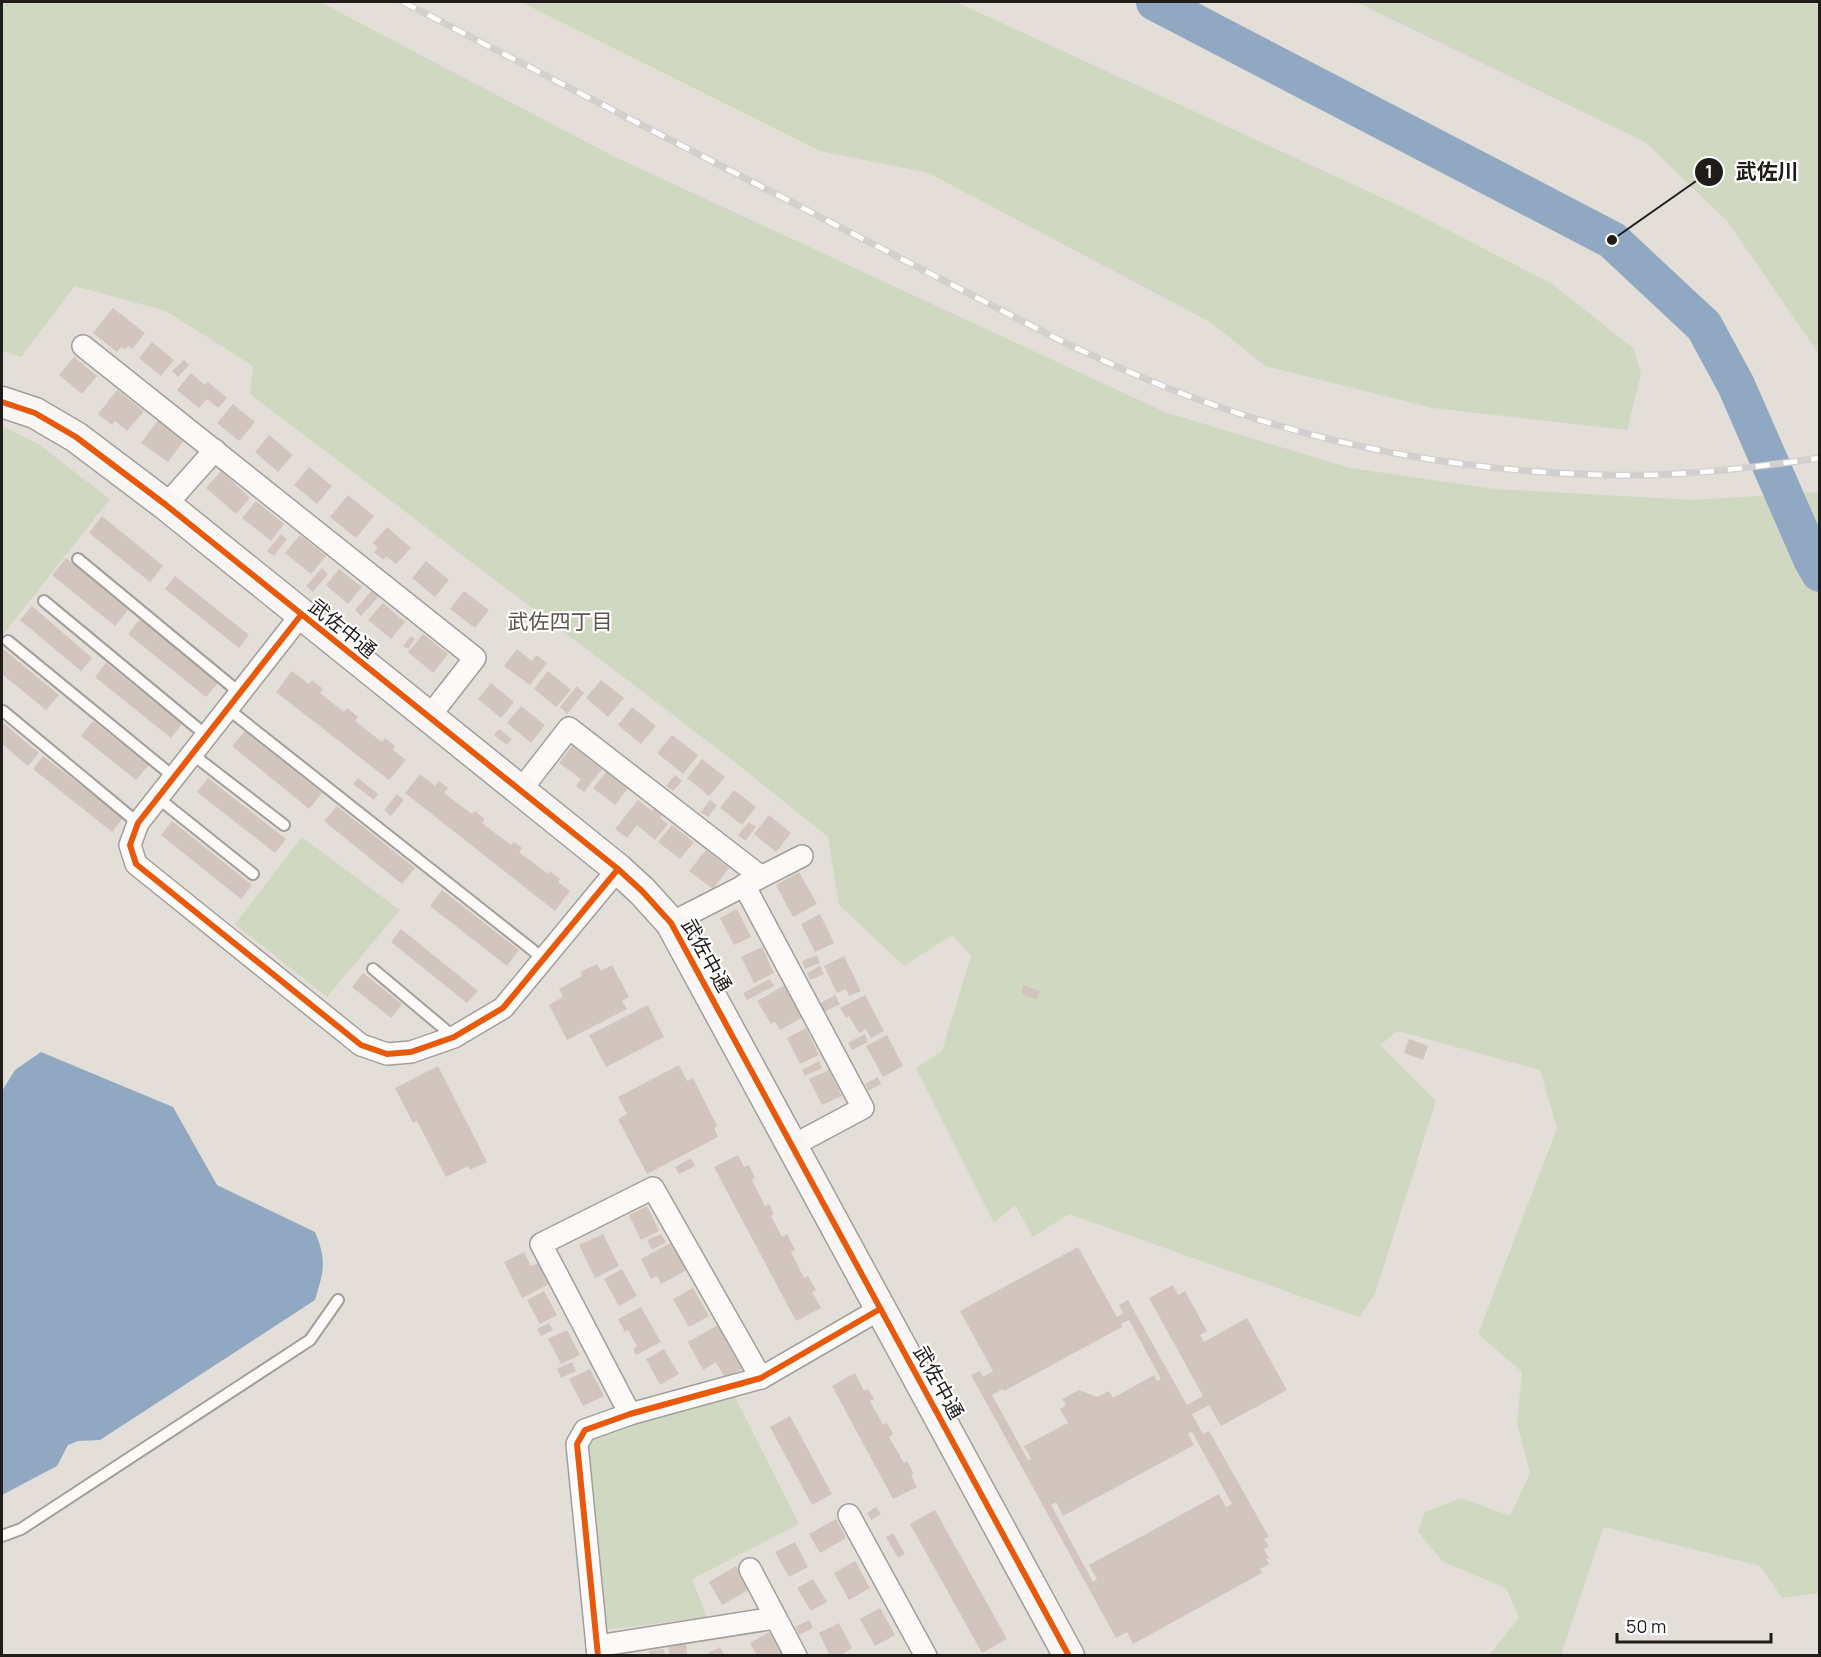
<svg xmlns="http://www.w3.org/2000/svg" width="1821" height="1657" font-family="Manrope,'Noto Sans JP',sans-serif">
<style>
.green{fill:#d1d8c2}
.water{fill:#90a8c2}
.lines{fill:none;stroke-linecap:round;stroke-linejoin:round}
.river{stroke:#90a8c2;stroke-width:38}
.building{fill:#d2c5be;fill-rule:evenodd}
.lane-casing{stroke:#a29e9a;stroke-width:14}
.street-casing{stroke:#a29e9a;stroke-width:24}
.secondary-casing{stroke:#a29e9a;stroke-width:33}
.lane{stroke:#fbfaf9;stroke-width:10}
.street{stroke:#fbfaf9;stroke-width:21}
.secondary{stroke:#f8f5f4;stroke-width:30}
.rail-casing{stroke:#d2d0cf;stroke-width:7}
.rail{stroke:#fff;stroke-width:4.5;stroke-dasharray:14;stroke-linecap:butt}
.cycleway-casing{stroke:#fff;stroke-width:10}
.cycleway{stroke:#e8590c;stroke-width:6}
.labels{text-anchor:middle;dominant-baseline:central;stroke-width:4.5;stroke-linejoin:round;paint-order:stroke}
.street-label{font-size:20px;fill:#1f1c19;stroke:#fff}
.neighbourhood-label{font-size:21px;fill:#5b534c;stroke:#fff}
.leader{fill:none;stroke:#1f1c19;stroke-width:2}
.callout-dot{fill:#1f1c19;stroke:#fff;stroke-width:2}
.mark-label{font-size:18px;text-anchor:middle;font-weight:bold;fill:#fff}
.callout-label{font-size:21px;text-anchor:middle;font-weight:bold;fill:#1f1c19;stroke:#fff;stroke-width:4.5;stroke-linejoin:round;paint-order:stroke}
</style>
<rect width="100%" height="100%" fill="#e4ded9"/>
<g class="green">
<polygon points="2,2 320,2 611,155 1165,412 1350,468 1495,489 1693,500 1819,492 1819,1593 1782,1598 1760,1566 1604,1527 1561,1655 1489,1655 1519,1618 1506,1588 1443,1562 1418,1532 1425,1512 1461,1498 1510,1516 1530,1473 1517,1423 1522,1372 1478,1334 1557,1128 1540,1070 1398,1031 1380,1045 1436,1101 1375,1294 1359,1317 1069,1214 1033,1237 1015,1205 994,1223 916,1068 942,1051 971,956 952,935 904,966 839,905 828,837 726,755 250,394 253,366 166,311 75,286 21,357 2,351"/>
<polygon points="521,2 956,2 1411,211 1552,284 1634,349 1641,374 1627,430 1432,408 1265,366 1210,322 929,173 820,151"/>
<polygon points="1356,2 1819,2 1819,354 1727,221 1645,142"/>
<polygon points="2,426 38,444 110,499 2,636"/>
<polygon points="302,837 400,910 327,997 235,924"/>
<polygon points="735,1397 799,1524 692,1579 707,1617 606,1630 583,1458 596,1432"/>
</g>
<path class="water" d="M41,1052l132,55 44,78 98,47c12,29 9,38 0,68l-215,140 -22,1 -10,4 -11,21 -55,29v-404l13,-21z"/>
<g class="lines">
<polyline class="river" points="1155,2 1612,240 1704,326 1736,385 1812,559 1820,573"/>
</g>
<g class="building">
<polygon points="113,308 145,333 132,349 128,346 125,349 121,347 117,352 93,333"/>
<polygon points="152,342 174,360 161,376 139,358"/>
<polygon points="74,357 97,376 82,394 59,375"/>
<polygon points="184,360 189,365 178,377 172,371"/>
<polygon points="191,373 205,385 208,382 227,398 218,408 207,399 199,408 177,390"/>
<polygon points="117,390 144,411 127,431 115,421 112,425 98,414"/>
<polygon points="233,404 255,422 239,441 217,423"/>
<polygon points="159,419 185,439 168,462 141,443"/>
<polygon points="269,435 293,455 278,472 255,452"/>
<polygon points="309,467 332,486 317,504 294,485"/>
<polygon points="221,471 250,498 236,514 206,488"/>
<polygon points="348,495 374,516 356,538 330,517"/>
<polygon points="256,501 284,524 271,541 242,518"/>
<polygon points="102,516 163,566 150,582 89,533"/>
<polygon points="387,527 411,548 396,564 386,556 383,560 374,552 378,548 373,543"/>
<polygon points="281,534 287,539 274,556 267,551"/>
<polygon points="300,535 326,556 311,574 285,553"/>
<polygon points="66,558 128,610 115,626 52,575"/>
<polygon points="426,561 449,580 435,597 412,578"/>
<polygon points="322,568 328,574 313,592 306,586"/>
<polygon points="339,569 362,587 348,604 326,585"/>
<polygon points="175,576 249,635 239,648 165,589"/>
<polygon points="373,589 380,595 361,616 355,610"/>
<polygon points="464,591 489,610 475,628 450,609"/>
<polygon points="383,603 405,622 391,639 368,620"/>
<polygon points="32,606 92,658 81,671 20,620"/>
<polygon points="140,619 218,683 206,697 128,634"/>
<polygon points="423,634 448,654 433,673 408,652"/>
<polygon points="411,636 415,639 408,649 403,646"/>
<polygon points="2,648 59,695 46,710 2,674"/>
<polygon points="517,649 532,661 536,655 547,663 530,685 504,666"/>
<polygon points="106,663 182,724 171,738 95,677"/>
<polygon points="292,671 309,684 312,680 323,689 320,693 344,712 347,708 358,717 355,721 382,742 385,738 395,746 393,750 406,760 389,780 276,692"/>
<polygon points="548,671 571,690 556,707 534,689"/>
<polygon points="601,680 624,698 608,717 586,698"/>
<polygon points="491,683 514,702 501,718 478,699"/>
<polygon points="577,686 584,693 567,714 560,707"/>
<polygon points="521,706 545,725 531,743 507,723"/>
<polygon points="632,707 656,726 641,744 618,725"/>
<polygon points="93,721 149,765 136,780 81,736"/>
<polygon points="2,722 39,753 28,766 2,744"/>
<polygon points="499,729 512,739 507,745 494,735"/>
<polygon points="245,731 322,793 309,809 232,746"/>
<polygon points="672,735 698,755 683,774 657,753"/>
<polygon points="572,746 602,769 584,792 576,786 581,779 559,763"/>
<polygon points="43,756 123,818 112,832 33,769"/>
<polygon points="702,759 725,777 709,796 687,778"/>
<polygon points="607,771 628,788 615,805 593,788"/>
<polygon points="420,774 435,786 439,781 448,788 444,793 472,814 475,811 485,819 482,823 511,845 514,842 522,848 519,852 548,874 550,871 560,879 558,882 570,891 555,911 405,793"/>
<polygon points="675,775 682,781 673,791 666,786"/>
<polygon points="208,778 286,839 275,853 197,792"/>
<polygon points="358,778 378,794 374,800 353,784"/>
<polygon points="734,790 756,807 742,825 720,808"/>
<polygon points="397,794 404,800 391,816 384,810"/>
<polygon points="638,800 652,811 656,806 664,813 660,818 668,824 655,840 637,825 627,838 615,829"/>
<polygon points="710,800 717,805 708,817 701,812"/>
<polygon points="337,806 415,868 402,884 324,821"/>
<polygon points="769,815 791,833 776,852 754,834"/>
<polygon points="172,821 252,885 241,899 161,835"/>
<polygon points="749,822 756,827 745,841 738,835"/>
<polygon points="672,825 694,842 680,859 658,842"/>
<polygon points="706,850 729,868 713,889 689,871"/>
<polygon points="799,872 817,904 793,917 776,885"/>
<polygon points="442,890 519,950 507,966 430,906"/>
<polygon points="737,909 751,937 734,945 720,918"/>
<polygon points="820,914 834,943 815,952 801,924"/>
<polygon points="401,929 478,991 467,1003 391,942"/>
<polygon points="762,947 774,973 754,983 741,957"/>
<polygon points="817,955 820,963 805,969 802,961"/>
<polygon points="844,956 861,991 849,996 846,989 837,993 824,966"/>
<polygon points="597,964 601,971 612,965 629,997 622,1001 627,1009 567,1040 549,1005 563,997 559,989 582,976 580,972"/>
<polygon points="820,966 824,974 810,980 807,973"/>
<polygon points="363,973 402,1004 391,1018 352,987"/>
<polygon points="770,979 774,986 747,1000 743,993"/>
<polygon points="785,985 803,1017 780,1030 775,1022 771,1024 757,1001"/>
<polygon points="1023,985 1040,991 1037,1000 1021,994"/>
<polygon points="835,995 840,1004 824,1012 819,1004"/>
<polygon points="865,995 884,1031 871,1038 866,1029 859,1033 849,1016 846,1018 840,1008"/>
<polygon points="648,1005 664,1037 606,1067 589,1035"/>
<polygon points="806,1028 819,1055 800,1064 787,1038"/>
<polygon points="865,1034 868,1042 852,1050 848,1043"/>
<polygon points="887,1035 903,1066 883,1077 866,1046"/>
<polygon points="1409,1039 1428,1046 1423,1060 1404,1053"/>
<polygon points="819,1061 822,1068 805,1076 802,1070"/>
<polygon points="679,1065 687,1081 693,1078 717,1126 714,1128 718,1137 647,1174 618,1119 627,1114 618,1097"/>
<polygon points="438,1066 487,1162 470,1170 468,1166 446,1177 417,1121 413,1123 395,1088"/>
<polygon points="829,1070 842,1096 822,1105 809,1079"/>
<polygon points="878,1077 881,1084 868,1091 865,1084"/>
<polygon points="738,1155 744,1167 749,1165 755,1178 752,1180 765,1206 769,1204 774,1214 771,1216 782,1237 787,1234 795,1250 791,1252 804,1278 808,1276 816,1290 812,1292 821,1308 796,1321 714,1167"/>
<polygon points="691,1158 695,1166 679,1174 675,1167"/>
<polygon points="647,1206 659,1231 641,1240 629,1215"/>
<polygon points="603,1234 619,1266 595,1278 579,1245"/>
<polygon points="661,1234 666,1242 652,1250 647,1240"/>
<polygon points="672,1242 687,1270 661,1284 657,1276 651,1279 641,1259"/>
<path d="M1078,1247l39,70 6,-4 -4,-8 9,-5 59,105 16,-9 -54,-98 24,-13 5,10 7,-4 22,40 -7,4 4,7 43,-24 40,72 -66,36 -12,-21 -17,9 11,20 6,-3 60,106 -5,2 5,8 -5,2 5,9 -3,1 3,5 -9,5 2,4 -129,71 -6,-12 -11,6 -145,-263 9,-4 3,6 10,-6 -33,-60zM1129,1320l32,59 -4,2 -3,-6 -41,23 -4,-7 -12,6 -18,-7 -17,9 4,6 -6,4 8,14 -44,23 7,13 -3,1 -36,-65 11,-6 1,2 118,-64 -1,-3zM1192,1432l40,72 -6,3 -7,-13 -130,71 8,14 -4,3 -42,-77 5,-3 7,14 131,-71 -6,-11z"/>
<polygon points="524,1252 531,1266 539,1263 549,1284 522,1298 504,1262"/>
<polygon points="622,1269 637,1296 619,1306 604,1279"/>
<polygon points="693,1288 709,1316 689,1327 673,1299"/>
<polygon points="544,1291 557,1315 540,1324 527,1300"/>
<polygon points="641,1307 661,1342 636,1355 633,1349 637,1346 628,1330 625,1332 618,1319"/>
<polygon points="549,1323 553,1330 541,1336 537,1329"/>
<polygon points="718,1325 742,1369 725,1378 716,1362 703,1370 688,1342"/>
<polygon points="567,1330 580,1355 561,1364 548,1339"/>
<polygon points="664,1349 679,1374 660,1385 646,1359"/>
<polygon points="572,1362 576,1371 561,1378 557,1369"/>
<polygon points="590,1369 604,1396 583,1406 569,1379"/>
<polygon points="855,1373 864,1391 868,1389 874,1399 870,1401 883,1425 887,1423 893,1434 889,1437 904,1463 907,1461 914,1474 911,1475 917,1487 893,1499 832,1386"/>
<polygon points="790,1416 832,1494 812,1505 770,1427"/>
<polygon points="876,1507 881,1514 871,1520 867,1513"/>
<polygon points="935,1510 1007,1639 982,1653 910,1524"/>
<polygon points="836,1519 846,1538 820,1553 809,1534"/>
<polygon points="893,1533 905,1554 898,1558 886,1537"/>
<polygon points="795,1542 808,1567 789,1577 775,1552"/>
<polygon points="855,1561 870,1588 849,1600 834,1573"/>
<polygon points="736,1566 750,1589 722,1605 709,1582"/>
<polygon points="813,1579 827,1602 811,1611 797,1588"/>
<polygon points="880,1608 895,1635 875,1646 860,1619"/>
<polygon points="809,1620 813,1628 799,1635 795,1627"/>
<polygon points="839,1623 852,1648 839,1656 830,1656 819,1633"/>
<polygon points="769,1632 783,1656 757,1656 750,1643"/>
<polygon points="686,1643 687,1654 670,1656 668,1645"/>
<polygon points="720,1647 725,1656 703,1656"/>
<polygon points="664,1649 665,1656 650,1656 649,1651"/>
</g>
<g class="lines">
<g class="lane-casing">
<g id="lane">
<polyline points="78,559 240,693"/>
<polyline points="44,601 207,736"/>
<polyline points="8,641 174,777"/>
<polyline points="228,709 544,959"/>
<polyline points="3,711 138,823"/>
<polyline points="192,754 284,825"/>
<polyline points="158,798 253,874"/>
<polyline points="373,969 454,1037"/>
<polyline points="2,1536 21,1529 310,1340 338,1300"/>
</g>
</g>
<g class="street-casing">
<g id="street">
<polyline points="83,346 475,658 429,717"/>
<polyline points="166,505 215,450"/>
<polyline points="301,615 138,823 130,845 136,864 361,1045 387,1054 411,1052 454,1037 503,1008 618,869"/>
<polyline points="520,791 569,728 760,876"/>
<polyline points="744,885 863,1108 792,1146"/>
<polyline points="671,923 802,856"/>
<polyline points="630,1414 541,1244 653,1188 761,1378"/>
<polyline points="849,1515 926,1656"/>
<polyline points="750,1569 796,1656"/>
<polyline points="597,1646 775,1618"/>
<polyline points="598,1656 577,1444 585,1430 630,1414 761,1378 880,1309"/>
</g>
</g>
<g class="secondary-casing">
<polyline id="secondary" points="2,402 35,413 76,437 166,505 618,869 642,891 671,923 1069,1656"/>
</g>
<use href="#lane" class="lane"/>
<use href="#street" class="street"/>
<use href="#secondary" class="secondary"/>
<g class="rail-casing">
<path id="rail" d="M403,2l662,341c48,22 96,44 146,61 128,45 261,68 396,71 71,2 142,-7 213,-17"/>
</g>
<use href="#rail" class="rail"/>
<g class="cycleway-casing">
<g id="cycleway">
<polyline points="2,402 35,413 76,437 166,505 618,869 642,891 671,923 1069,1656"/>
<polyline points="301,615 138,823 130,845 136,864 361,1045 387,1054 411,1052 454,1037 503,1008 618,869"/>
<polyline points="598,1656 577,1444 585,1430 630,1414 761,1378 880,1309"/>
</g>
</g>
<use href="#cycleway" class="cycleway"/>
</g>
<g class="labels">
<g class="street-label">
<text transform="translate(343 628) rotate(39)">武佐中通</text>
<text transform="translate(707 955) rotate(61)">武佐中通</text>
<text transform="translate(939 1382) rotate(61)">武佐中通</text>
</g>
<g class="neighbourhood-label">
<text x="560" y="621">武佐四丁目</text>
</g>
</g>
<path class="leader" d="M1612 240L1709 172"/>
<g class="callout-dot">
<circle cx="1612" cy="240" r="6"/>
<circle cx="1709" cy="172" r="15"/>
</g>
<g class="mark-label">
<text x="1709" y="178">1</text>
</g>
<g class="callout-label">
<text x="1767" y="179">武佐川</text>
</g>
<rect width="1821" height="1657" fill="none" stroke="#1f1c19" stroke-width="6"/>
<path d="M1617 1633v9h154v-9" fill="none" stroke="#1f1c19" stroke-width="3"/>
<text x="1626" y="1633" font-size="18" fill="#1f1c19" stroke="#ffffff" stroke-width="4.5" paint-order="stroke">50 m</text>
</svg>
